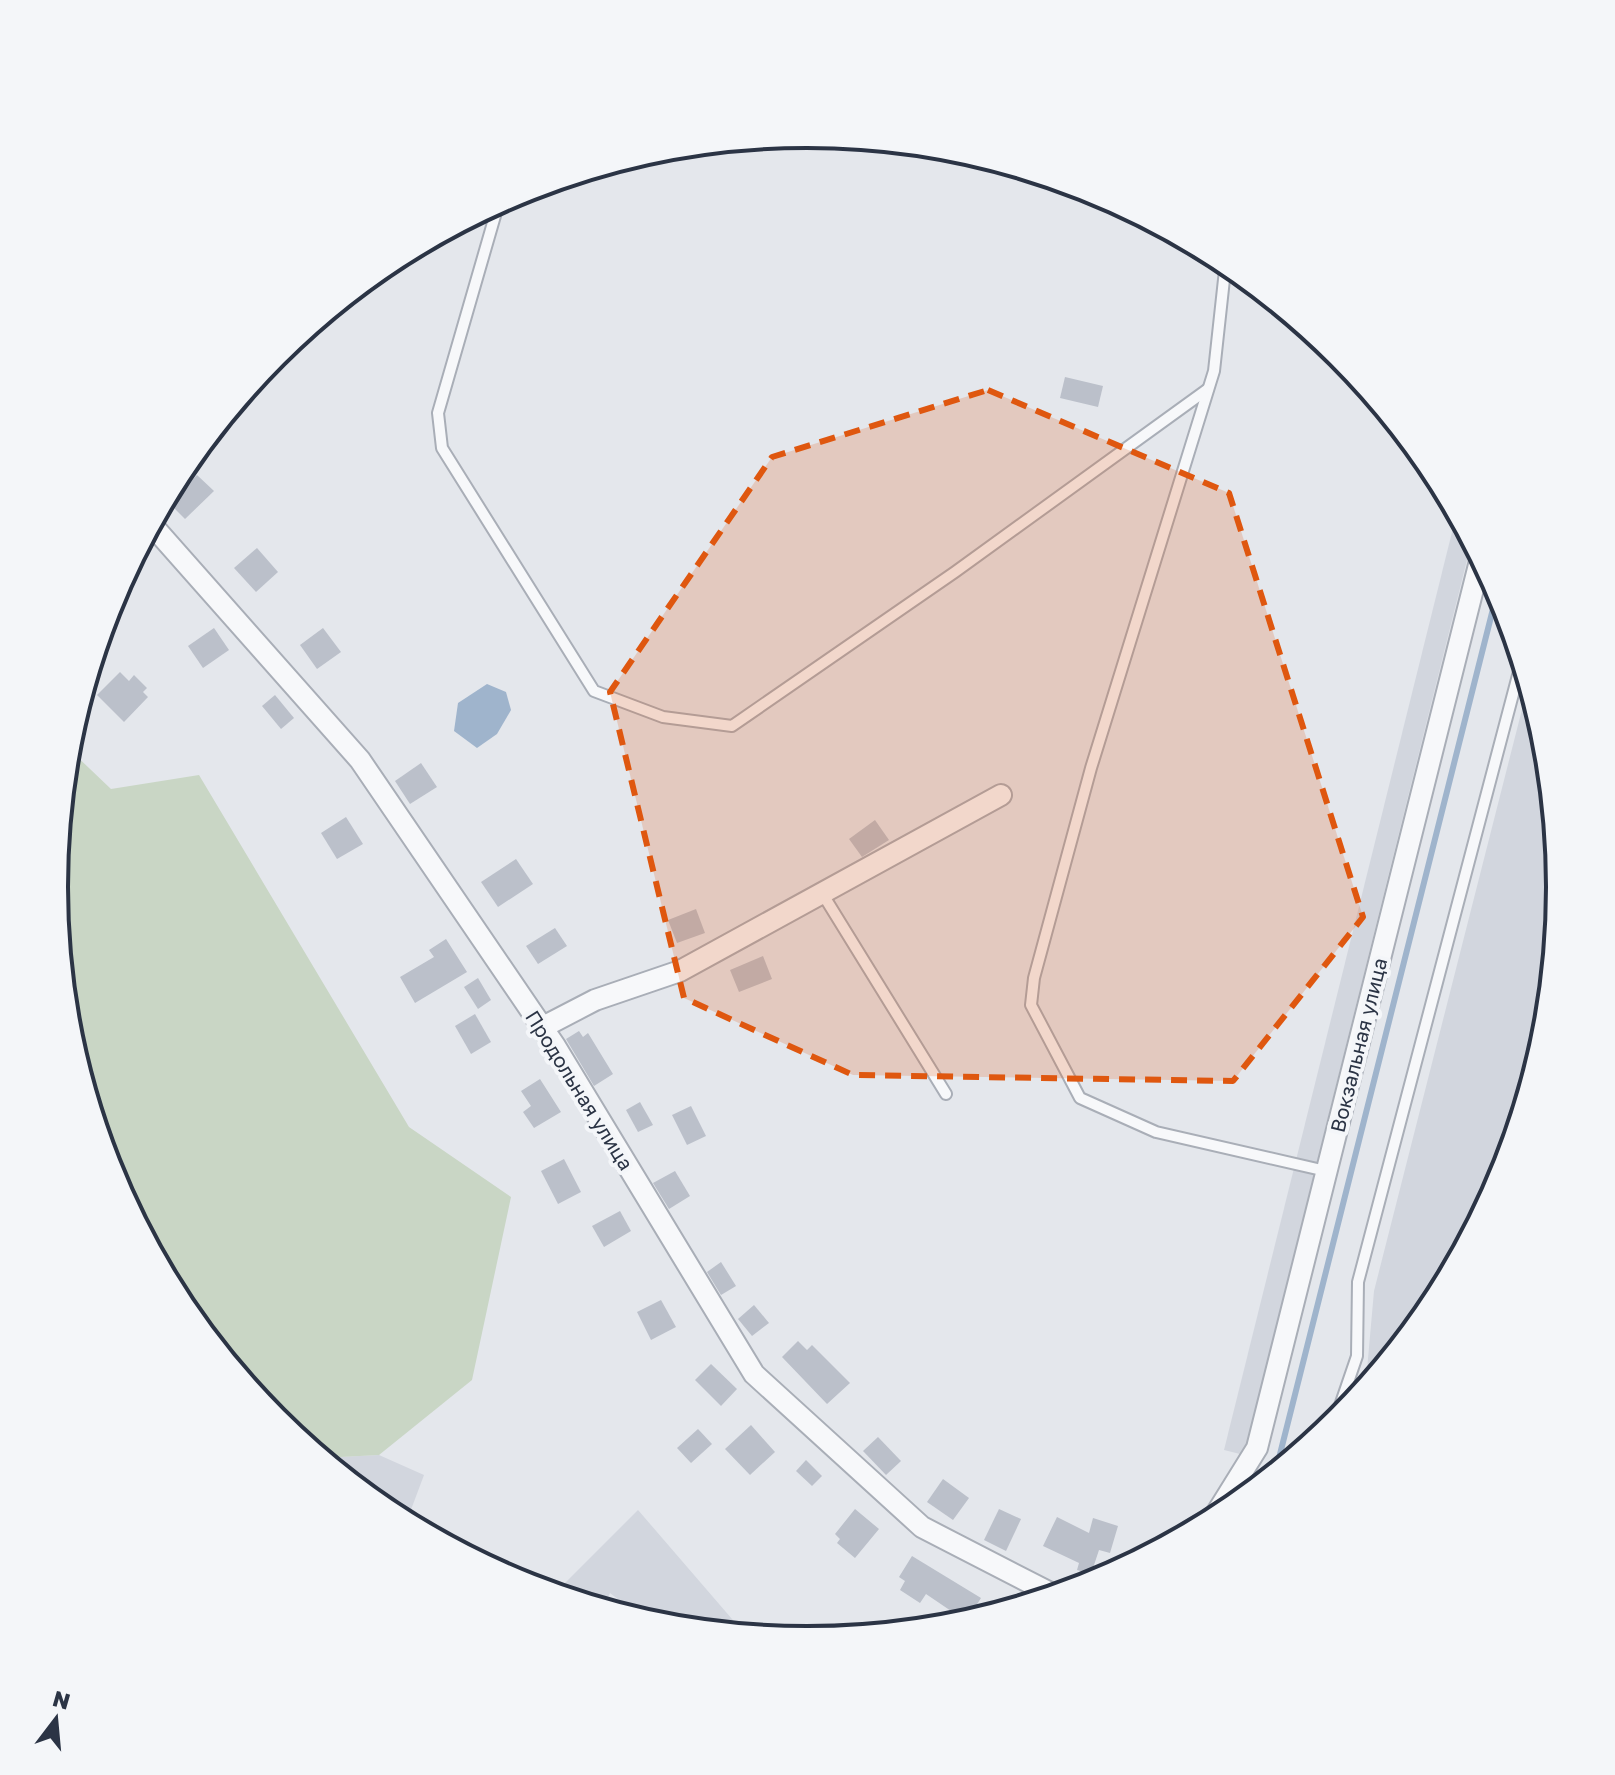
<svg xmlns="http://www.w3.org/2000/svg" width="1615" height="1775" font-family="'Golos Text',sans-serif">
<style>
.built{fill:#d2d6de}
.green{fill:#c9d6c5}
.water{fill:#9fb4cc}
.lines{fill:none;stroke-linecap:round;stroke-linejoin:round}
.stream{stroke:#9fb4cc;stroke-width:6}
.building{fill:#bbc0ca}
.lane-casing{stroke:#a9aeb7;stroke-width:14}
.street-casing{stroke:#a9aeb7;stroke-width:24}
.lane{stroke:#f7f8fa;stroke-width:10}
.street{stroke:#f7f8fa;stroke-width:20}
.marked{fill:#df570f;fill-opacity:0.2;stroke:#df570f;stroke-width:6;stroke-dasharray:16 10;stroke-linejoin:round}
.labels{text-anchor:middle;dominant-baseline:central;stroke-width:8;stroke-linejoin:round;paint-order:stroke}
.street-label{font-size:20px;fill:#2b3445;stroke:#f4f6f9}
.rim{fill:none;stroke:#2b3445;stroke-width:4}
</style>
<rect width="100%" height="100%" fill="#e4e7ec"/>
<g class="built">
<polygon points="1457,512 1472,540 1244,1455 1224,1450"/>
<polygon points="1529,682 1547,741 1561,888 1546,1035 1503,1176 1434,1306 1358,1398 1367,1370 1374,1291"/>
<polygon points="379,1455 424,1475 406,1523 388,1514 321,1458"/>
<polygon points="638,1510 738,1626 721,1632 660,1626 649,1623 610,1593 602,1609 554,1594"/>
</g>
<polygon class="green" points="68,748 111,789 199,775 409,1127 511,1197 472,1380 379,1455 321,1458 274,1420 181,1306 111,1175 68,1034 54,887"/>
<polygon class="water" points="487,684 506,692 511,710 497,734 477,748 454,731 458,703"/>
<g class="lines">
<polyline class="stream" points="1267,1481 1278,1462 1498,589"/>
</g>
<g class="building">
<polygon points="1065,377 1103,386 1098,407 1060,398"/>
<polygon points="197,475 214,491 185,519 169,503"/>
<polygon points="257,548 278,572 256,592 234,568"/>
<polygon points="214,628 229,650 203,668 188,646"/>
<polygon points="323,628 341,652 317,669 300,645"/>
<polygon points="120,672 129,681 134,675 147,688 143,692 148,697 124,722 97,695"/>
<polygon points="275,695 294,718 281,729 262,706"/>
<polygon points="421,763 437,787 410,804 395,781"/>
<polygon points="346,817 363,844 337,859 321,833"/>
<polygon points="875,820 889,840 862,857 849,839"/>
<polygon points="516,859 533,884 498,907 481,882"/>
<polygon points="696,909 705,933 677,943 668,920"/>
<polygon points="555,928 567,946 538,964 526,946"/>
<polygon points="446,939 467,972 415,1003 400,977 434,957 429,950"/>
<polygon points="763,956 772,979 739,992 730,970"/>
<polygon points="478,978 491,1000 478,1009 464,987"/>
<polygon points="475,1014 491,1042 471,1054 455,1026"/>
<polygon points="579,1031 583,1037 588,1033 613,1074 594,1086 566,1039"/>
<polygon points="540,1079 561,1112 534,1128 523,1112 531,1106 521,1091"/>
<polygon points="640,1102 653,1125 638,1132 626,1110"/>
<polygon points="691,1106 706,1136 687,1145 672,1115"/>
<polygon points="564,1159 581,1192 558,1204 541,1171"/>
<polygon points="675,1171 690,1196 669,1209 653,1183"/>
<polygon points="620,1211 631,1231 604,1247 592,1226"/>
<polygon points="721,1262 736,1286 721,1295 707,1272"/>
<polygon points="661,1300 676,1327 651,1340 637,1312"/>
<polygon points="754,1305 769,1323 752,1336 738,1319"/>
<polygon points="798,1341 807,1350 812,1345 850,1383 827,1404 782,1357"/>
<polygon points="711,1364 737,1389 721,1406 695,1380"/>
<polygon points="751,1425 775,1452 750,1475 725,1449"/>
<polygon points="698,1429 712,1444 691,1463 677,1448"/>
<polygon points="878,1437 901,1461 886,1475 863,1451"/>
<polygon points="806,1460 822,1476 812,1486 796,1471"/>
<polygon points="943,1479 969,1498 953,1520 927,1502"/>
<polygon points="855,1509 879,1529 855,1558 837,1543 840,1539 835,1534"/>
<polygon points="999,1509 1021,1519 1006,1551 984,1540"/>
<polygon points="1057,1517 1089,1533 1093,1518 1118,1526 1110,1553 1099,1550 1091,1574 1077,1570 1079,1563 1043,1546"/>
<polygon points="912,1556 981,1598 969,1617 956,1609 954,1613 926,1594 920,1603 900,1590 905,1581 899,1577"/>
</g>
<g class="lines">
<g class="lane-casing">
<g id="lane">
<polyline points="499,202 438,413 442,448 594,691 663,717 732,726 955,572 1208,389"/>
<polyline points="1226,261 1214,371 1091,768 1034,978 1031,1005 1080,1098 1156,1132 1326,1171"/>
<polyline points="134,556 155,528"/>
<polyline points="822,893 946,1094"/>
<polyline points="1333,1426 1357,1356 1358,1282 1522,660"/>
</g>
</g>
<g class="street-casing">
<g id="street">
<polyline points="151,524 360,760 555,1046 754,1374 922,1527 1056,1596"/>
<polyline points="543,1027 595,1000 680,971 1001,795"/>
<polyline points="1211,1522 1257,1448 1481,557"/>
</g>
</g>
<use href="#lane" class="lane"/>
<use href="#street" class="street"/>
</g>
<path class="marked" d="M988,390l241,103 134,424 -130,164 -380,-6 -169,-77 -74,-306 162,-235z"/>
<g class="labels">
<g class="street-label">
<text transform="translate(1358 1045) rotate(-76)">Вокзальная улица</text>
<text transform="translate(580 1090) rotate(58)">Продольная улица</text>
</g>
</g>
<path d="M0 0H1615V1775H0ZM68 887a739 739 0 1 1 1478 0a739 739 0 1 1-1478 0Z" fill="#f4f6f9" fill-rule="evenodd"/>
<path class="rim" d="M68 887a739 739 0 1 1 1478 0a739 739 0 1 1-1478 0Z"/>
<g transform="translate(56 1719) rotate(16)" stroke="#f4f6f9" stroke-width="6" paint-order="stroke">
<path d="M0-6L14 30L0 20L-14 30Z" fill="#2b3445"/>
<text y="-12" font-size="22" font-weight="bold" text-anchor="middle" fill="#2b3445">N</text>
</g>
</svg>
